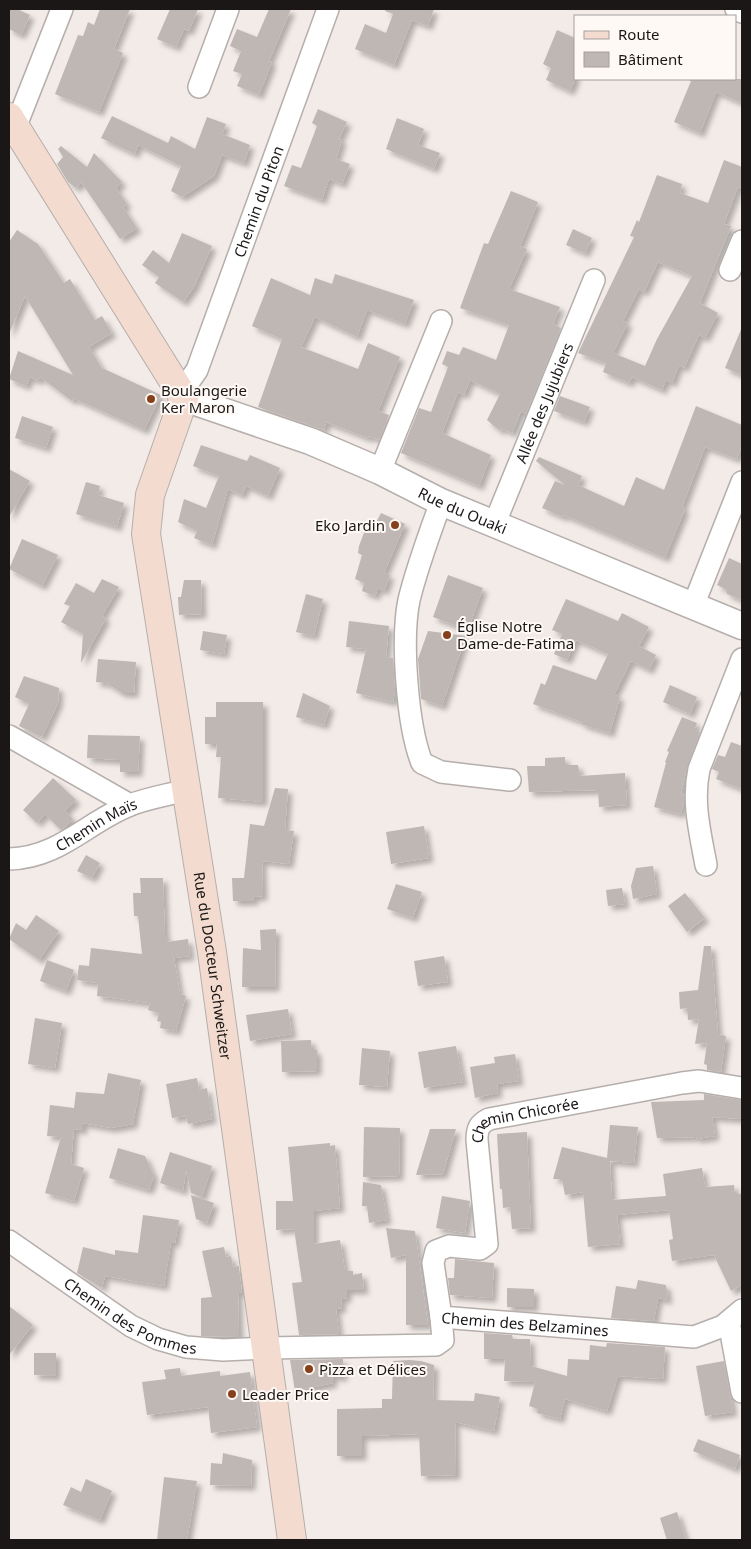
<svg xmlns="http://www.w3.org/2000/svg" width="751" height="1549" font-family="'Noto Sans',sans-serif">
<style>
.building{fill:#beb7b4;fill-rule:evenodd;filter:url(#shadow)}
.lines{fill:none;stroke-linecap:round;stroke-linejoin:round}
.minor-casing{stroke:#b5aeab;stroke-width:24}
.tertiary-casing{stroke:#b5aeab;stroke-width:29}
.secondary-casing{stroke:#b5aeab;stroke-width:30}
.minor{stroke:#fff;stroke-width:21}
.tertiary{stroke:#fff;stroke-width:26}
.secondary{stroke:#f4dbcf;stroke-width:28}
.poi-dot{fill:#86401b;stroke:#fff9f6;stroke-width:2}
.labels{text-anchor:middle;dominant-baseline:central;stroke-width:4;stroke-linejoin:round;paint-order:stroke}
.street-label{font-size:15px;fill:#1a1716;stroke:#fff9f6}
.poi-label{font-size:15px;fill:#1a1716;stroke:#fff9f6;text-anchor:start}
</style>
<defs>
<filter id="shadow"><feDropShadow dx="4.5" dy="4.5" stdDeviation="2.5" flood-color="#0004"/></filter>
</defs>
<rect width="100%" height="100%" fill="#f2ebe8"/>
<g class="building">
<polygon points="9,9 17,9 30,15 21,35 9,29"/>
<polygon points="100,9 130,9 114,49 123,53 99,112 55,94 78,35 83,36 88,22 94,25"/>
<polygon points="170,9 198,9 189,31 184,29 176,47 157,39"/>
<polygon points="269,9 291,9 269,61 272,62 259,95 237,86 242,74 233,71 241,51 230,46 237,29 257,37"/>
<polygon points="386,9 434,9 428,26 412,20 394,65 355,49 365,24 386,33 393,14 385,11"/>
<polygon points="557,30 575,38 575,79 570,91 546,80 551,68 543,64"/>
<polygon points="686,79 742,79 742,103 716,92 700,133 674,122 691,81"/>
<polygon points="318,109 347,122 339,139 342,140 336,159 350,164 342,184 329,179 322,200 284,186 292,165 301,168 317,126 312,123"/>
<polygon points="112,116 168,143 171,136 195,149 207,117 226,124 222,134 250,145 244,163 222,155 214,176 182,197 171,191 181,166 138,145 135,154 101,138"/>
<polygon points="397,118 424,129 418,145 440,153 434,169 386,149"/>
<polygon points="61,146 87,167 94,153 122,182 116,188 127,204 123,207 137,228 120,239 81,182 76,188 68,182 57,164 63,157 58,149"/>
<path d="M724,160l18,7v22l-4,-2 -14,37 7,2 -31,77 18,10 -13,25 -6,-3 -15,33 -5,-3 -7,18 -6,-3 -4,10 -30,-13 -3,6 -26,-11 3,-9 -28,-10 56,-116 -4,-1 7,-16 2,2 18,-47 25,9 -2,9 28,10zM658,262l34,14 -35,63 -12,27 -32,-13 15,-30 -5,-2 16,-32 5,3z"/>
<polygon points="511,191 538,202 520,246 527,249 509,289 560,307 553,324 561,328 526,414 521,411 512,433 501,428 500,431 487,420 500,394 470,380 464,395 458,392 442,433 491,455 479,486 401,453 419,408 431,412 448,367 442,364 447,351 459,355 463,347 496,360 509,325 460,308 484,243 488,244"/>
<polygon points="573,229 592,238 585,253 566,245"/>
<polygon points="17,230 38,244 64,283 70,279 95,320 102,316 112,333 89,347 102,368 161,395 144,430 73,398 72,401 40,377 38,381 30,377 26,386 9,379 18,351 73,375 25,296 9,334 9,242"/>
<polygon points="182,233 212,246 194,287 183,302 155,283 159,277 142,265 153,250 169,263"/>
<polygon points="335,274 414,300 405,324 367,310 357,337 315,317 301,347 358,369 368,343 400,357 378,411 389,415 379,440 369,436 368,438 326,422 324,430 258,407 282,339 252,326 271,278 310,295 315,278 332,284"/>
<polygon points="742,327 742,375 725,368"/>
<polygon points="560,396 590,407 584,422 554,411"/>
<polygon points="696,406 742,425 742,445 737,459 705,447 682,507 685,509 665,558 564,515 563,517 542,508 555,481 565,485 536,461 539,457 582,476 578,485 624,506 636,477 664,490"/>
<polygon points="22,416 53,427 46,448 15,438"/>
<polygon points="201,445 247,461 250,455 280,468 268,496 246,486 242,495 228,489 212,545 194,538 197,531 178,522 184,499 206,508 219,476 193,466"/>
<polygon points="9,469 30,481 9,517"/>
<polygon points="86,482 100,486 98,495 124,503 117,527 76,514"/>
<polygon points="381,513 405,524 384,573 390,575 384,591 378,588 375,596 362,591 364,583 355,579 362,555 358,553 359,546 365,530 371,532"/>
<polygon points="22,539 58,555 42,586 9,569"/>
<polygon points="729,558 742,564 742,600 727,594 727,590 717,585"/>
<polygon points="448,575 483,588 468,630 433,617"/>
<polygon points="102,579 119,587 102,616 106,618 81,663 83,634 61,622 70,606 64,604 76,583 94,593"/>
<polygon points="184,580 201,580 202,614 179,615 178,597 181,597"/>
<polygon points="306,594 323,599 314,636 296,632"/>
<polygon points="566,599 618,621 622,613 649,627 639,646 656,655 649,670 631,661 614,695 620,697 610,733 581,724 582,722 533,704 541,683 545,685 553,665 596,680 608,654 576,640 567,660 554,654 562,634 552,630"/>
<polygon points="349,621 389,626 386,657 393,658 395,691 393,702 356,693 366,649 346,647"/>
<polygon points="203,631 227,635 224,654 200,650"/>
<polygon points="428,631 466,636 442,706 421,699 418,659"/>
<polygon points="98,659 136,662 134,693 122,693 106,683 96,682"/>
<polygon points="24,676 59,688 58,703 42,737 19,726 29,704 15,697"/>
<polygon points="670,685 697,697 690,714 663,702"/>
<polygon points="303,693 330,706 324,725 296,717"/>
<polygon points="216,702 263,702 263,802 218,798 221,757 216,757 217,744 205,744 205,717 216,717"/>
<polygon points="682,717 697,723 694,730 700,732 687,767 681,794 684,795 684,801 681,814 654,807 666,763 665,762 669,752 667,751"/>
<polygon points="88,735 140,736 138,772 120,772 120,760 87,758"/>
<polygon points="731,742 742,746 742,789 716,779 719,772 712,769 718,755 725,757"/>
<polygon points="565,757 565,765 578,765 580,776 625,773 627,805 599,807 598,790 529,792 527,766 545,766 545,758"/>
<polygon points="53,778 76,800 65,811 73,819 61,830 45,814 37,823 23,810"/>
<polygon points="275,788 288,789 285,830 294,831 289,864 262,861 263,896 253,897 254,901 233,901 232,878 244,878 250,824 264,826"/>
<polygon points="424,826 429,858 391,864 386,832"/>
<polygon points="86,855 100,863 92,878 77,871"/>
<polygon points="653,866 657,894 633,899 631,886 636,868"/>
<polygon points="140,878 163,878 165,936 167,936 167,942 188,939 190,956 174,958 180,994 186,996 176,1031 160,1028 161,1022 157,1021 159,1013 148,1010 150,1003 97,996 98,983 77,980 79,965 89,966 91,948 142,954 138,916 134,916 133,893 141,893"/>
<polygon points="396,884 422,892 413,918 387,909"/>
<polygon points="622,888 625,904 608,906 606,890"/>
<polygon points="685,893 705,918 687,932 668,906"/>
<polygon points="36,915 59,931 39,960 9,939 16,923 26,930"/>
<polygon points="276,929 275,987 242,987 243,948 261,950 260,930"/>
<polygon points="704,946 711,946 718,1034 726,1036 721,1072 707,1070 707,1065 704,1064 707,1043 695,1044 699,1019 688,1020 687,1008 680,1009 679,992 698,990"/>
<polygon points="444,956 448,982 418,986 414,961"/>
<polygon points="47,960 74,970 66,991 40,981"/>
<polygon points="288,1009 292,1034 250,1041 246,1015"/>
<polygon points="35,1018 62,1023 55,1068 28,1064"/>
<polygon points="311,1040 312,1050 317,1050 317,1071 282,1072 281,1041"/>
<polygon points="456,1046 463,1082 424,1088 418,1052"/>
<polygon points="362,1048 390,1051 387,1087 359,1085"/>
<polygon points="515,1054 519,1081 497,1084 498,1093 475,1098 470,1067 495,1063 494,1057"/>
<polygon points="108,1073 141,1080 133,1124 111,1128 83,1123 83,1130 74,1129 71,1164 84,1168 74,1201 45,1193 61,1137 47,1136 50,1105 74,1108 76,1092 104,1094"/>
<polygon points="197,1078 199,1090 207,1088 212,1119 188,1124 186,1116 172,1118 166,1084"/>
<polygon points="704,1094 742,1100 742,1119 712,1117 715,1136 697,1139 696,1137 657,1138 651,1102 704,1100"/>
<polygon points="610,1125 638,1127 634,1163 610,1161 612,1200 666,1196 663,1174 702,1168 705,1187 734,1185 735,1194 742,1194 742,1285 731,1291 714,1255 672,1261 669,1240 673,1239 669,1210 617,1215 620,1244 588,1247 583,1192 565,1195 562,1179 553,1179 562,1147 607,1158"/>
<polygon points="364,1127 400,1128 399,1176 363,1177"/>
<polygon points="430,1129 456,1129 443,1174 416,1175"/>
<polygon points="527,1132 531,1228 512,1229 510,1207 503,1208 502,1189 500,1189 497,1134"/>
<polygon points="330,1143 330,1146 335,1145 340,1208 314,1211 314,1244 340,1240 345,1271 353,1271 353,1275 362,1273 364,1290 347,1290 347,1298 341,1299 342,1308 336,1309 339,1334 299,1335 292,1283 302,1282 294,1229 276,1230 276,1201 293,1201 288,1147"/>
<polygon points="118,1148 145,1156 154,1176 149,1190 109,1178"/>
<polygon points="170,1152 212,1166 202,1197 191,1193 186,1170 183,1191 160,1183"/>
<polygon points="363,1182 381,1185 387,1220 369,1223 367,1206 362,1206"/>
<polygon points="191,1195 214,1203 207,1223 196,1219"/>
<polygon points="442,1196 470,1201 465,1233 436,1228"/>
<polygon points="143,1215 179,1220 175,1243 171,1242 164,1286 105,1276 102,1288 77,1273 83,1247 115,1255 115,1250 138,1253"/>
<polygon points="386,1228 415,1231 428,1325 406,1325 406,1255 391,1258"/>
<polygon points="224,1247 226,1257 231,1256 233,1267 239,1266 239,1268 242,1292 238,1293 239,1337 201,1336 201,1298 212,1297 202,1251"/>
<polygon points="455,1259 494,1263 492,1298 450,1295 448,1278 454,1278"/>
<polygon points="638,1280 666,1285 668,1300 658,1298 654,1321 611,1318 616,1286 636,1289"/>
<polygon points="507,1288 534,1289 534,1307 507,1307"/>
<polygon points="9,1306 33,1325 9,1355"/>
<polygon points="484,1333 512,1335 513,1339 530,1339 531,1366 567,1376 568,1359 589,1360 590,1345 606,1347 607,1343 665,1347 663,1379 618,1376 607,1411 565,1399 560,1419 537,1413 538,1409 529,1406 535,1382 504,1381 505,1359 484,1359"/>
<polygon points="34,1353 56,1353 56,1376 34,1375"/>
<polygon points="343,1359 343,1377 332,1376 333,1383 295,1391 290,1360"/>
<polygon points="409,1360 421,1361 434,1365 433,1400 474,1401 475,1393 500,1397 494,1431 455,1422 456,1475 421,1476 419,1434 362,1436 362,1456 337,1456 337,1409 382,1408 382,1399 392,1399 393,1361"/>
<polygon points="724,1361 733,1412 705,1416 696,1366"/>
<polygon points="180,1368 181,1376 220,1371 220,1376 250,1372 257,1427 211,1433 208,1407 147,1415 142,1382 166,1379 164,1370"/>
<polygon points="698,1439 740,1455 735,1469 693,1451"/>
<polygon points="223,1453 252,1460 251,1486 210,1485 211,1463 222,1464"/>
<polygon points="164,1477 197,1481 187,1540 157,1540"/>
<polygon points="86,1479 112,1491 100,1520 63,1505 71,1487 81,1492"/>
<polygon points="677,1512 686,1540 667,1540 660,1518"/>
</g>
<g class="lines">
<g class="minor-casing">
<g id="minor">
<polyline points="736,9 742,12"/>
<polyline points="199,87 228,9"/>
<polyline points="15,128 62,9"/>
<polyline points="730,270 742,241"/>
<path id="s1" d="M179,388l11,-8 7,-10 131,-361"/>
<polyline points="380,471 441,321"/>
<path d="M441,502c-12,33 -24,65 -32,98 -8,39 -2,125 13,163l19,9 69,8"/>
<path id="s2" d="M494,525l100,-245"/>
<polyline points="693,606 742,482"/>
<polyline points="9,736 130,805"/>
<path id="s3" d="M9,859c50,-1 78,-37 121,-54 18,-7 38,-10 56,-15"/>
<path d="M706,865c-6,-33 -14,-63 -7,-96l43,-110"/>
<path id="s4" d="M9,1241l122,85 27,13 28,8 37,3 44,-2 169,-3 7,-5 -2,-23 253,20 29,-11 19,-16"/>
<path id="s5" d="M441,1317l-8,-54 3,-12 13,-5 31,3 7,-5 -10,-104c0,-11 2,-16 12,-21l193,-36 17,-2 43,7"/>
<polyline points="729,1322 742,1392"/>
</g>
</g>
<g class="tertiary-casing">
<g id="tertiary">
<path id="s6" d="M184,398l126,43 70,30 61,31 301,124"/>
</g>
</g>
<g class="secondary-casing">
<g id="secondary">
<path id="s7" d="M9,117l175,281 -34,97 -4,39 66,418 80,588"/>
</g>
</g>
<use href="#minor" class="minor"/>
<use href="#tertiary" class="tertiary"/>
<use href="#secondary" class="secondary"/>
</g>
<g class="poi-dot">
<circle cx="151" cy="399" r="5"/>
<circle cx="395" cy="525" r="5"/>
<circle cx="447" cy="635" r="5"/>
<circle cx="309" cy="1369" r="5"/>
<circle cx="232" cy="1394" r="5"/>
</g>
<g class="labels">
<g class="street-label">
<text stroke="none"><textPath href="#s1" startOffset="205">Chemin du Piton</textPath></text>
<text stroke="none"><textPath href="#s2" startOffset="132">Allée des Jujubiers</textPath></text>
<text stroke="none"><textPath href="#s6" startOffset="301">Rue du Ouaki</textPath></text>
<text stroke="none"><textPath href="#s3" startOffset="95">Chemin Maïs</textPath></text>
<text stroke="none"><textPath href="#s7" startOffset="910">Rue du Docteur Schweitzer</textPath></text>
<text stroke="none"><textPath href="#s5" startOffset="282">Chemin Chicorée</textPath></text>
<text stroke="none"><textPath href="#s4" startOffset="144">Chemin des Pommes</textPath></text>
<text stroke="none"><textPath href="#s4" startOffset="574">Chemin des Belzamines</textPath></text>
</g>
<g class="poi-label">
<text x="161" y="390">Boulangerie<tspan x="161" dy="17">Ker Maron</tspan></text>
<text x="385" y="525" text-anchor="end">Eko Jardin</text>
<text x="457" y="626">Église Notre<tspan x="457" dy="17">Dame-de-Fatima</tspan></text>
<text x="319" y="1369">Pizza et Délices</text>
<text x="242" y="1394">Leader Price</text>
</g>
</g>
<rect width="751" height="1549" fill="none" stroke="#1a1716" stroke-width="20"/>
<rect x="574" y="15" width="162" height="65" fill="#fff9f6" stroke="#a39f9c"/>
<rect x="584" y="31" width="25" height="8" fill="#f4dbcf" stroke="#a39f9c"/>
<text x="618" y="40" font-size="15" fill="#1a1716">Route</text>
<rect x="584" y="52" width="25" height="15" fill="#beb7b4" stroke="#a39f9c"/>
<text x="618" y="65" font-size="15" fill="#1a1716">Bâtiment</text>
</svg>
